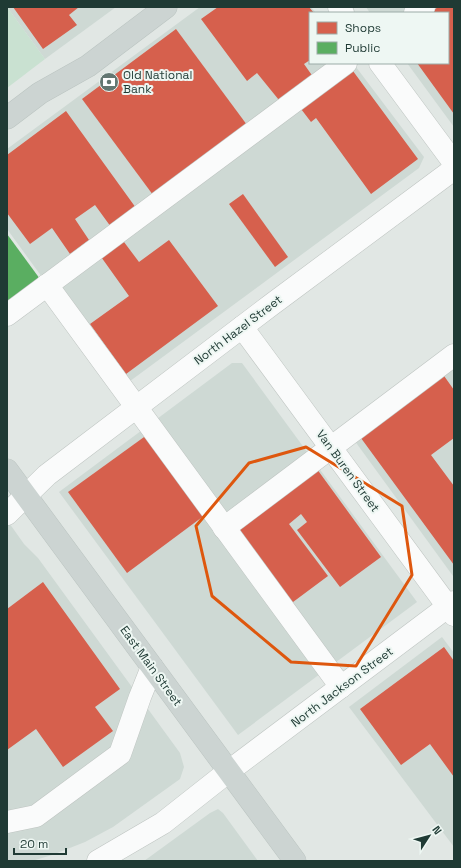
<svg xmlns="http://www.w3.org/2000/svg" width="461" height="868" font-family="'Space Grotesk',sans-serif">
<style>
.built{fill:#ced9d4}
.green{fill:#c9e1d1}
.shops{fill:#d6604d}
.public{fill:#5aae61}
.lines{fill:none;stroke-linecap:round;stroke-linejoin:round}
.minor-casing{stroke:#bec4c1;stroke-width:23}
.major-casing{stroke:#bbc4c1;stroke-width:23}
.minor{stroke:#fafbfb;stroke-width:22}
.major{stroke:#ccd4d2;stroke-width:22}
.marked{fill:none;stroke:#de570e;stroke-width:3;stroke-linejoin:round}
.labels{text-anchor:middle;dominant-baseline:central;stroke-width:4;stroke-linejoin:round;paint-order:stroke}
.poi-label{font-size:12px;fill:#1f3a34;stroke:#eef7f3;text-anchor:start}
.street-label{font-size:12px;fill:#1f3a34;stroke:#eef7f3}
</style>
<rect width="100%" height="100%" fill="#e1e7e4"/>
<g class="built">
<polygon points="7,7 116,7 45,59"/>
<polygon points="200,7 311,7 316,13 310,13 310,63 353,63 424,157 419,168 122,387 7,229 7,149"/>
<polygon points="366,7 454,7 454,127 407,63 448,63 448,13 370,13"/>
<polygon points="454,355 454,576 453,576 349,433"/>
<polygon points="232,363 242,363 417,602 238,735 59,492"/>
<polygon points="7,520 24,544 38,558 180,753 184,767 180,779 113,827 85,842 52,855 32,861 7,861"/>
<polygon points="442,637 454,653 454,847 349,707"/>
<polygon points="218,809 223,813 258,861 144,861 210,813"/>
</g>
<polygon class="green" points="7,7 45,59 7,88"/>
<g class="shops">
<polygon points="13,7 79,7 69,15 77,25 43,49"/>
<polygon points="218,7 309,7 314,13 310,13 310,60 304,64 316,81 283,105 257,73 247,81 201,19"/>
<polygon points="438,7 454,7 454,114 417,63 448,63 448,13 430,13"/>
<polygon points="176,29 250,129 156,199 82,99"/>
<polygon points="350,67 418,159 371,194 316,118 311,122 298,105"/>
<polygon points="66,111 136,208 111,227 95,205 75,219 89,240 70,254 52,228 30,244 7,213 7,155"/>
<polygon points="243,194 288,257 275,267 229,204"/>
<polygon points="121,238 139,262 169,240 218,306 126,374 90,324 129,296 99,254"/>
<polygon points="442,373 454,390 454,438 431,455 454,486 454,565 358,434"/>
<polygon points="151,432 209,512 127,573 68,492"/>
<polygon points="314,465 381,557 340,587 297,530 307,522 301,514 289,524 328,576 289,605 238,537 239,521"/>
<polygon points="43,582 120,689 95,707 113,731 63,767 36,729 7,750 7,609"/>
<polygon points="444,647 454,661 454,777 430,744 401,765 360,709"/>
</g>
<polygon class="public" points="7,234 40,279 7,304"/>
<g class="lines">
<g class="minor-casing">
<g id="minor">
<polyline points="339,7 343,13"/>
<polyline points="415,13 424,7"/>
<polyline points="380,63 454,163"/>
<polyline points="47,285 341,687"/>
<polyline points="7,315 346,63"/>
<polyline points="242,327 454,615"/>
<polyline points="7,514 47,475 271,305 454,169"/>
<polyline points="224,528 454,355"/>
<polyline points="7,822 36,816 120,754 140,697 152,667"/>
<polyline points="98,861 163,823 229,771 454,602"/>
</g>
</g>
<g class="major-casing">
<g id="major">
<polyline points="7,118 40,93 88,66 166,7"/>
<polyline points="7,470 295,861"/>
</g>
</g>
<use href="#minor" class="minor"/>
<use href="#major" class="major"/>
</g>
<path class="marked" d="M306,447l96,59 10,69 -56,91 -65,-4 -79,-66 -16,-70 53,-63z"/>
<defs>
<g id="bank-disc" transform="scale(1)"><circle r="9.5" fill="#637772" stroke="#eef7f3"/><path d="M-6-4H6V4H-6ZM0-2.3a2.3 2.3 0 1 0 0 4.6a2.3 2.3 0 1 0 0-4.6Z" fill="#fff"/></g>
</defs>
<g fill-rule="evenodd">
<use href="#bank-disc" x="109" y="82"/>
</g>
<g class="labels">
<g class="poi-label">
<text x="123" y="75">Old National<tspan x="123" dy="14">Bank</tspan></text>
</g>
<g class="street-label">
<text transform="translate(238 330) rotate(-37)">North Hazel Street</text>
<text transform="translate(348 471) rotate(54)">Van Buren Street</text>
<text transform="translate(151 666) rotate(54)">East Main Street</text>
<text transform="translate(342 687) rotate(-37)">North Jackson Street</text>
</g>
</g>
<rect width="461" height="868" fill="none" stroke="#1f3a34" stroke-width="16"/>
<rect x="309" y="12" width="140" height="52" fill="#eef7f3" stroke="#9baba7"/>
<rect x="317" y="22" width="20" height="12" fill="#d6604d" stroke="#9baba7"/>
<text x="345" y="32" font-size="12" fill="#1f3a34">Shops</text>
<rect x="317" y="42" width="20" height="12" fill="#5aae61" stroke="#9baba7"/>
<text x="345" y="52" font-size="12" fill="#1f3a34">Public</text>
<g transform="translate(429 836) rotate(54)" stroke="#eef7f3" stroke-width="3" paint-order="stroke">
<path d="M0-3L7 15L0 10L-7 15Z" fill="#1f3a34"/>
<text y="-6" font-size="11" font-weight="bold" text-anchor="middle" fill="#1f3a34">N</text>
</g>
<path d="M14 848v6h52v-6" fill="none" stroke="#1f3a34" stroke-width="2"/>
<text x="20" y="848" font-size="12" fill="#1f3a34" stroke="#eef7f3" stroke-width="3" paint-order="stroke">20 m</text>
</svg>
